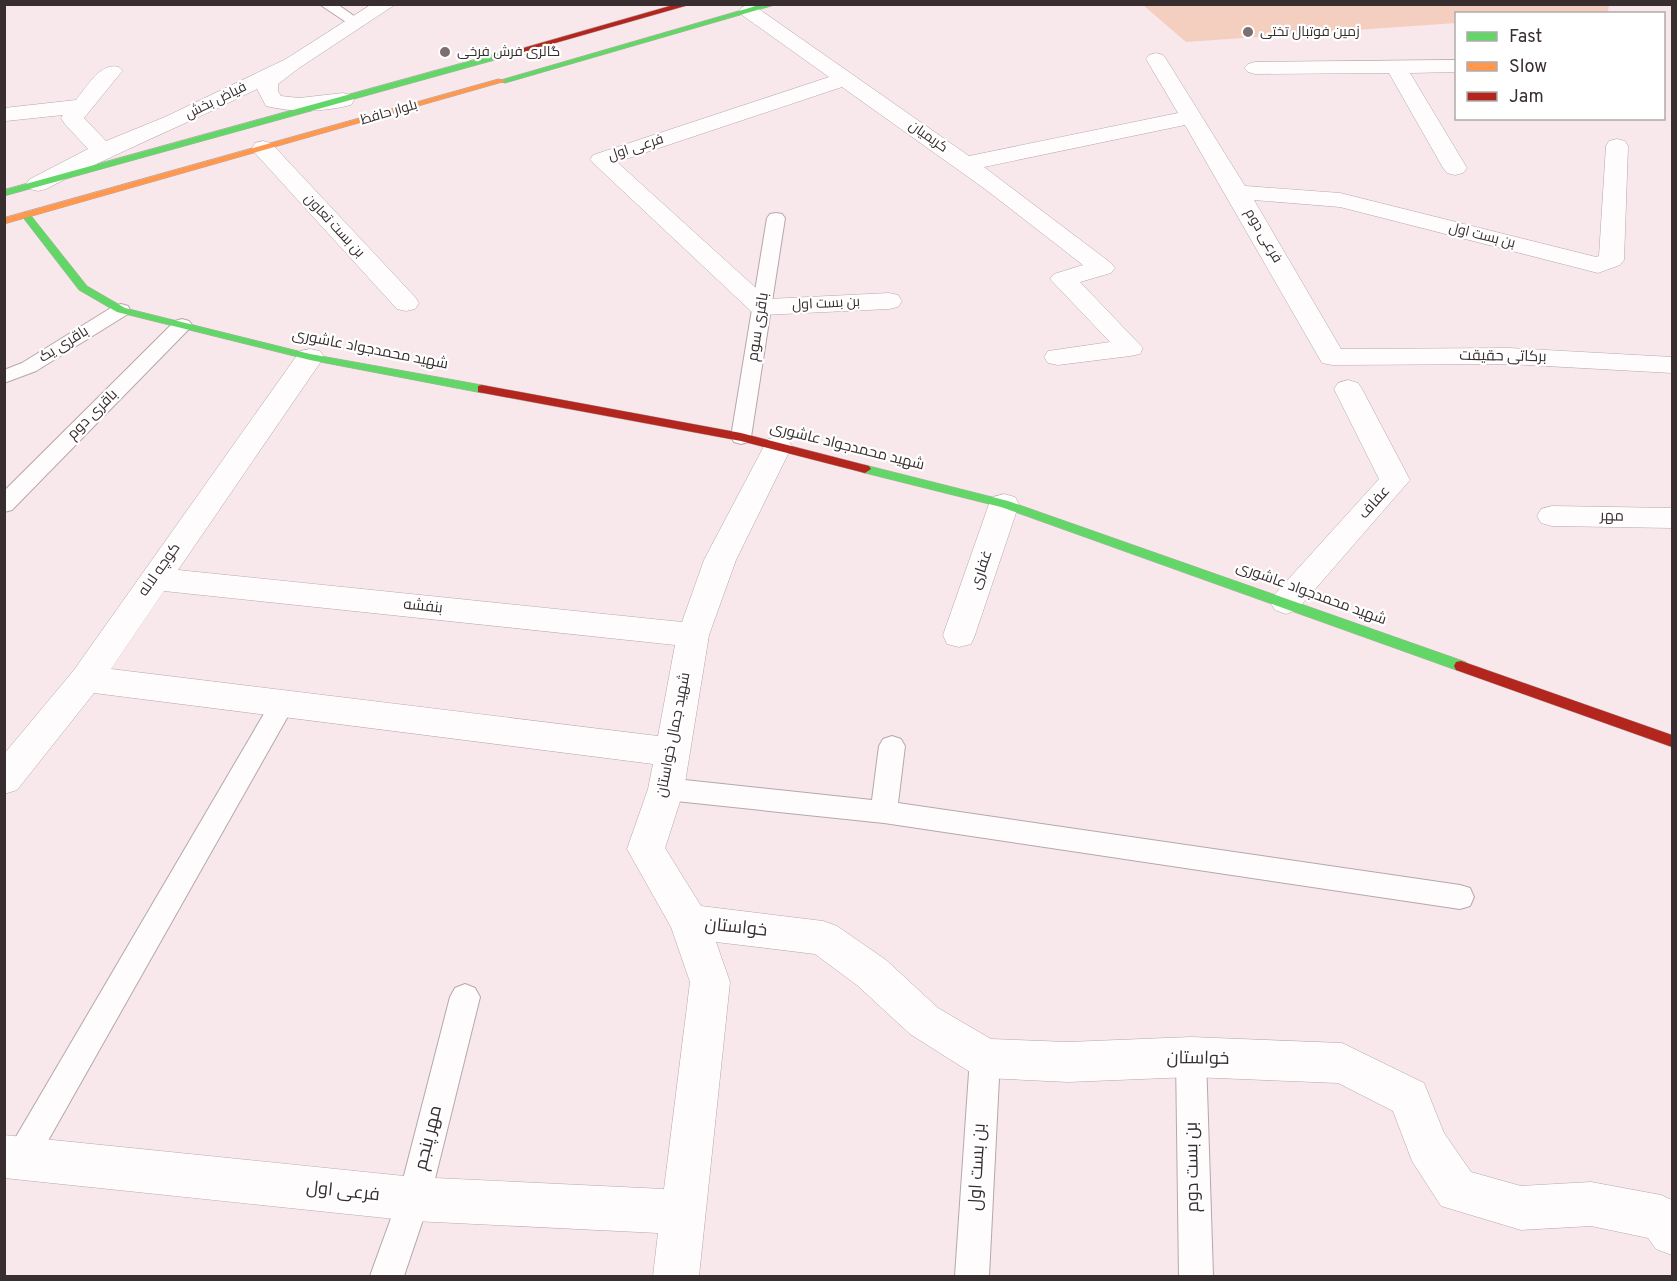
<svg xmlns="http://www.w3.org/2000/svg" width="1677" height="1281" font-family="Overpass,Cairo,sans-serif">
<style>
.green{fill:#f4cebe}
.lines{fill:none;stroke-linecap:round;stroke-linejoin:round}
.lane-casing{stroke:#b4a8aa;stroke-width:2}
.street-casing{stroke:#b4a8aa;stroke-width:1}
.fast-casing{stroke:#b4a8aa;stroke-width:1}
.slow-casing{stroke:#b4a8aa;stroke-width:1}
.jam-casing{stroke:#b4a8aa;stroke-width:1}
.lane{fill:#fefcfc;fill-rule:evenodd}
.street{fill:#fefcfc;fill-rule:evenodd}
.fast{fill:#63d668;fill-rule:evenodd}
.slow{fill:#ff974d;fill-rule:evenodd}
.jam{fill:#b3261e;fill-rule:evenodd}
.poi-dot{fill:#7c6e71;stroke:#fff;stroke-width:2}
.labels{text-anchor:middle;dominant-baseline:central;stroke-width:4.5;stroke-linejoin:round;paint-order:stroke}
.far-poi-label{font-size:14px;fill:#382d2f;stroke:#fff;text-anchor:start}
.far-street-label{font-size:14px;fill:#382d2f;stroke:#fff}
.street-label{font-size:15px;fill:#382d2f;stroke:#fff}
.near-street-label{font-size:18px;fill:#382d2f;stroke:#fff}
</style>
<rect width="100%" height="100%" fill="#f9e8eb"/>
<polygon class="green" points="1143,5 1609,5 1608,12 1456,14 1456,23 1186,42"/>
<g class="lines">
<g class="lane-casing">
<g id="lane">
<polygon points="319,4 337,4 364,23 362,26 352,26"/>
<polygon points="776,213 782,214 785,218 751,437 748,442 741,444 734,442 731,437 767,218 770,214"/>
<polygon points="121,304 128,306 130,310 128,314 36,371 4,383 4,370 22,363 114,306"/>
<polygon points="182,319 189,321 192,325 189,329 12,510 4,512 4,491 175,321"/>
<polygon points="284,692 293,695 296,702 32,1169 21,1174 10,1169 5,1158 10,1147 275,695"/>
<polygon points="892,736 901,739 905,746 898,803 1460,885 1470,888 1474,897 1470,906 1460,909 884,823 666,800 657,797 653,789 657,781 666,778 872,800 879,746 883,739"/>
<polygon points="465,984 475,988 480,997 430,1199 404,1276 370,1276 398,1199 450,997 455,988"/>
<polygon points="1191,1043 1202,1047 1206,1057 1213,1276 1179,1276 1176,1057 1180,1047"/>
<polygon points="985,1044 996,1048 1000,1058 989,1276 955,1276 970,1058 974,1048"/>
</g>
</g>
<g class="street-casing">
<g id="street">
<path d="M372,4h24l-97,64 -21,16v7l3,5 18,2 44,-5 8,2 3,5 -3,5c-28,7 -57,8 -85,1l-9,-17c-70,35 -142,64 -211,100l-8,2 -8,-2 -4,-5 4,-5 58,-30 -24,-26 -3,-5 2,-3 -57,6 -2,-13 72,-8c11,-13 24,-38 43,-33l4,4 -4,4 -35,43 22,23 59,-24 121,-58z"/>
<polygon points="749,5 756,7 969,156 1178,113 1146,59 1149,55 1156,53 1163,55 1166,59 1245,186 1340,193 1596,257 1599,256 1606,146 1609,141 1617,139 1625,141 1628,146 1624,260 1620,265 1598,273 1340,207 1254,200 1341,349 1509,348 1672,357 1672,373 1509,364 1332,365 1322,363 1185,125 984,167 1111,263 1115,268 1111,273 1080,282 1143,348 1140,354 1130,356 1058,365 1048,363 1044,357 1048,351 1110,342 1050,279 1054,274 1083,265 985,189 842,87 617,162 768,299 889,293 898,295 902,301 898,307 889,309 762,315 753,313 590,160 593,155 829,77 742,15 739,11 742,7"/>
<polygon points="1456,60 1456,72 1410,73 1467,168 1463,173 1455,175 1447,173 1443,168 1389,73 1255,74 1248,72 1244,68 1248,64 1255,62"/>
<polygon points="263,141 271,143 415,297 419,303 415,309 406,311 397,309 255,153 252,148 255,143"/>
<path d="M310,349l10,2 4,6 -146,213 504,52 22,-62 60,-114 4,-7 10,-2 10,2 4,7 -56,114 -27,75 -25,154 -19,59 36,58 122,15 14,5 49,34 52,48 53,31 77,3 123,-5 151,6 82,40 20,50 27,39 50,14 70,-4 70,13 11,5v55l-16,-6 -8,-11 -57,-12 -70,4 -80,-24 -29,-45 -19,-50 -55,-28 -147,-6 -123,5 -83,-4 -15,-6 -60,-38 -52,-48 -43,-32 -99,-12 14,40 -31,294h-46l5,-43 -244,-12 -410,-43v-43l410,42 250,12 26,-207 -19,-55 -44,-78 21,-60 5,-25 -559,-71 -77,97 -13,4v-40l70,-84 226,-319zM164,591l511,54 -17,91 -547,-67z"/>
<polygon points="1348,380 1358,383 1362,389 1410,480 1297,610 1286,614 1275,610 1270,602 1275,594 1379,479 1334,389 1338,383"/>
<polygon points="1004,494 1015,497 1019,504 975,635 971,644 959,647 947,644 943,635 989,504 993,497"/>
<polygon points="1552,506 1672,508 1672,528 1552,526 1541,523 1537,516 1541,509"/>
</g>
</g>
<g class="fast-casing">
<g id="fast">
<polygon points="763,4 778,4 505,83 498,81"/>
<polygon points="517,48 520,49 520,53 4,196 4,190"/>
<polygon points="26,212 29,213 87,286 125,308 310,354 482,385 488,389 482,393 310,360 117,312 79,290 21,215"/>
<polygon points="865,465 1008,501 1466,662 1468,666 1466,670 1456,670 1001,507 861,472 859,469 861,466"/>
</g>
</g>
<g class="slow-casing">
<polygon id="slow" points="499,79 506,81 4,224 4,218"/>
</g>
<g class="jam-casing">
<g id="jam">
<polygon points="677,4 692,4 520,53 513,51"/>
<polygon points="482,385 741,433 869,466 871,469 865,473 741,441 478,392 478,386"/>
<polygon points="1461,661 1672,735 1672,747 1456,670 1454,666 1456,662"/>
</g>
</g>
<use href="#lane" class="lane"/>
<use href="#street" class="street"/>
<use href="#fast" class="fast"/>
<use href="#slow" class="slow"/>
<use href="#jam" class="jam"/>
</g>
<g class="poi-dot">
<circle cx="1248" cy="32" r="6"/>
<circle cx="445" cy="52" r="6"/>
</g>
<g class="labels">
<g class="far-poi-label">
<text x="1260" y="32">زمین فوتبال تختی</text>
<text x="457" y="52">گالری فرش فرخی</text>
</g>
<g class="far-street-label">
<text transform="translate(216 101) rotate(-26)">فیاض بخش</text>
<text transform="translate(389 113) rotate(-16)">بلوار حافظ</text>
<text transform="translate(928 137) rotate(35)">کریمیان</text>
<text transform="translate(636 148) rotate(-18)">فرعی اول</text>
<text transform="translate(334 226) rotate(47)">بن‌ بست تعاون</text>
<text transform="translate(1263 236) rotate(60)">فرعی دوم</text>
<text transform="translate(1482 236) rotate(14)">بن بست اول</text>
<text transform="translate(826 304) rotate(-3)">بن بست اول</text>
</g>
<g class="street-label">
<text transform="translate(759 327) rotate(-81)">باقری سوم</text>
<text transform="translate(64 345) rotate(-32)">باقری یک</text>
<text transform="translate(370 350) rotate(11)">شهید محمدجواد عاشوری</text>
<text transform="translate(1503 357) rotate(1)">برکاتی حقیقت</text>
<text transform="translate(93 415) rotate(-45)">باقری دوم</text>
<text transform="translate(847 447) rotate(14)">شهید محمدجواد عاشوری</text>
<text transform="translate(1375 503) rotate(-48)">عفاف</text>
<text transform="translate(1612 517) rotate(1)">مهر</text>
<text transform="translate(160 570) rotate(-55)">کوچه لاله</text>
<text transform="translate(982 570) rotate(-71)">غفاری</text>
<text transform="translate(1311 594) rotate(20)">شهید محمدجواد عاشوری</text>
<text transform="translate(423 607) rotate(6)">بنفشه</text>
<text transform="translate(674 735) rotate(-79)">شهید جمال خواستان</text>
</g>
<g class="near-street-label">
<text transform="translate(736 928) rotate(6)">خواستان</text>
<text transform="translate(1198 1059) rotate(1)">خواستان</text>
<text transform="translate(429 1138) rotate(-76)">مهر پنجم</text>
<text transform="translate(978 1167) rotate(-87)">بن بست اول</text>
<text transform="translate(1193 1167) rotate(-91)">بن بست دوم</text>
<text transform="translate(343 1192) rotate(6)">فرعی اول</text>
</g>
</g>
<rect width="1677" height="1281" fill="none" stroke="#382d2f" stroke-width="12"/>
<rect x="1455" y="12" width="210" height="108" fill="#ffffff" stroke="#afabac" stroke-width="1.5"/>
<rect x="1467" y="32" width="30" height="9" fill="#63d668" stroke="#afabac" stroke-width="1.5"/>
<text x="1509" y="42" font-size="18" fill="#382d2f">Fast</text>
<rect x="1467" y="62" width="30" height="9" fill="#ff974d" stroke="#afabac" stroke-width="1.5"/>
<text x="1509" y="72" font-size="18" fill="#382d2f">Slow</text>
<rect x="1467" y="92" width="30" height="9" fill="#b3261e" stroke="#afabac" stroke-width="1.5"/>
<text x="1509" y="102" font-size="18" fill="#382d2f">Jam</text>
</svg>
